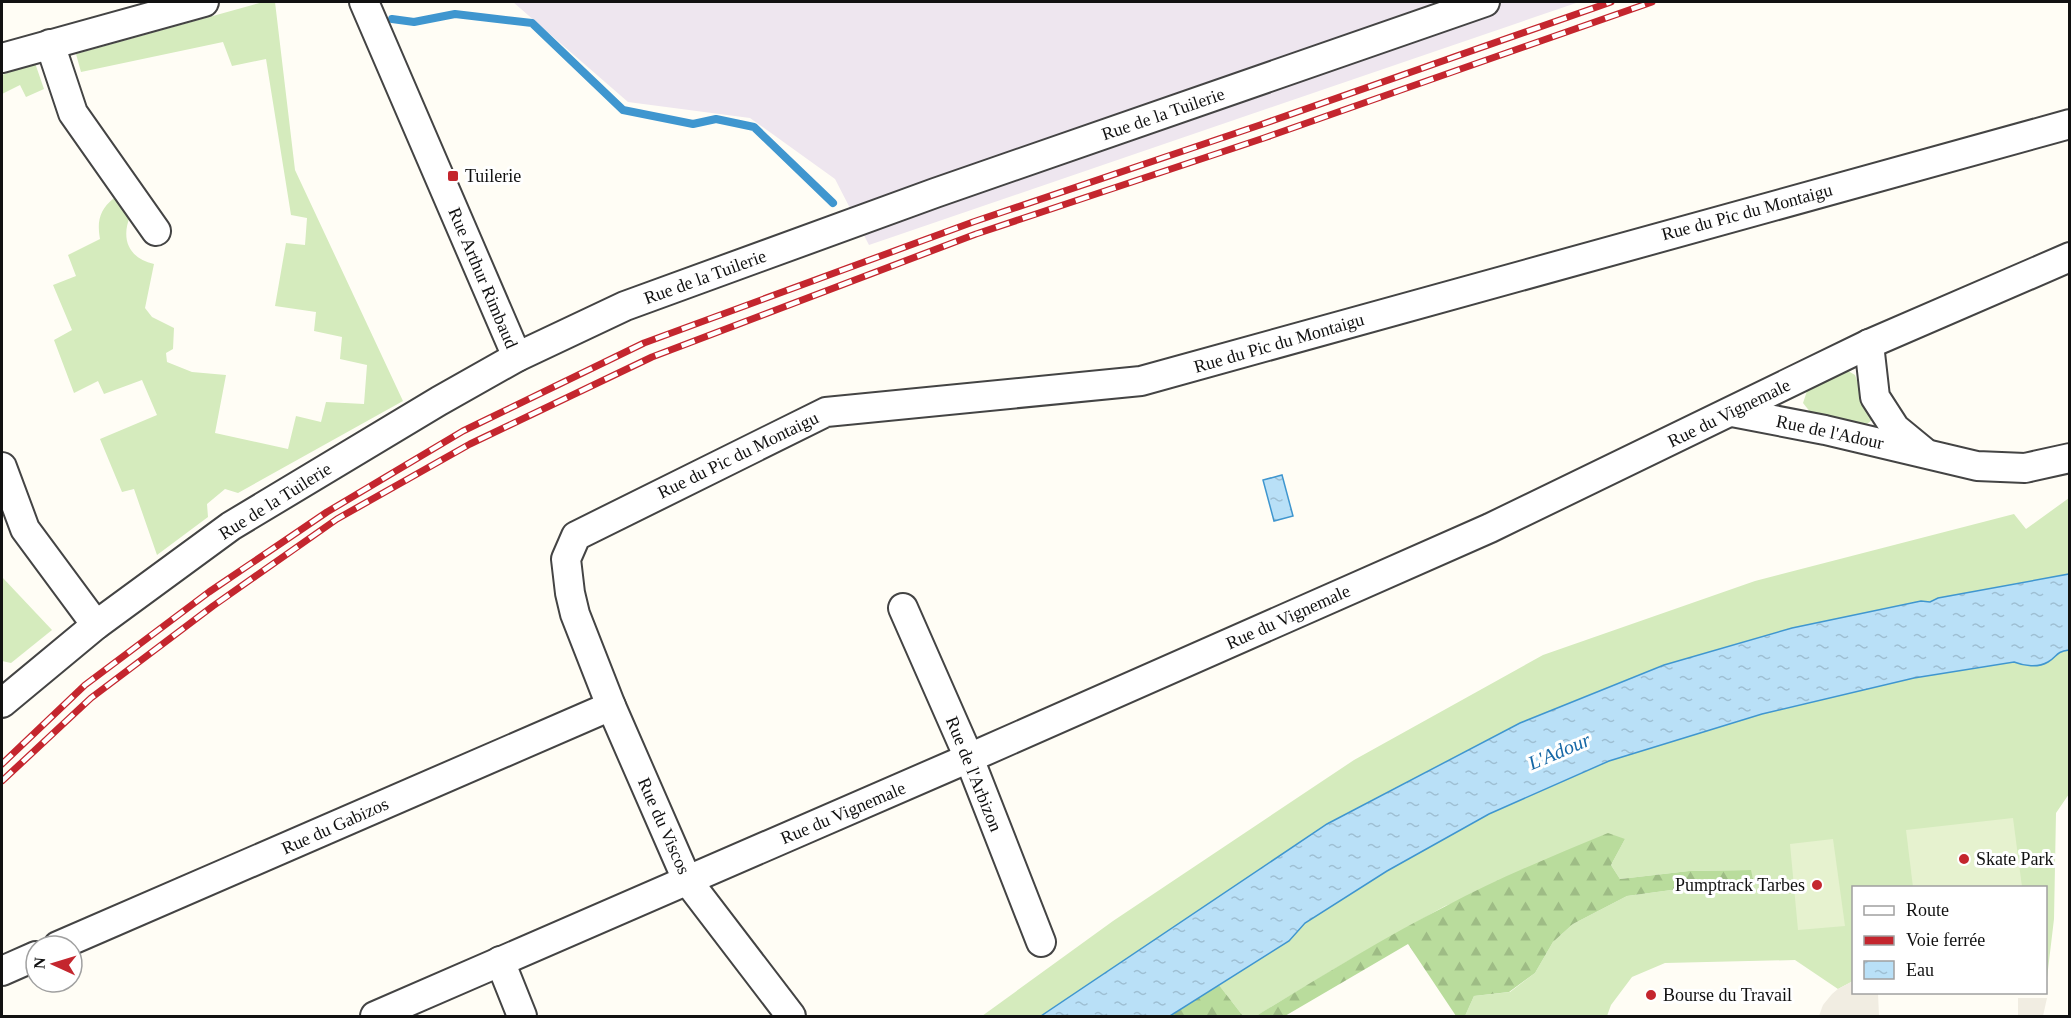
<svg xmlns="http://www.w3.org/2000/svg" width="2071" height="1018" font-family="'Times New Roman',serif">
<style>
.industrial{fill:#eee6ef}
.grass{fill:#d5ebbd}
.forest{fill:url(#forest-firs)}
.pitch{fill:#e6f2cf}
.plaza{fill:#f1ede2}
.water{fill:url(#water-ripples);stroke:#3f96cf;stroke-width:1.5}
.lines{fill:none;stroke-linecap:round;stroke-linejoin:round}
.stream{stroke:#3f96cf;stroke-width:8}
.street-casing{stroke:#444;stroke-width:32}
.street{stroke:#fff;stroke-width:28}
.rail-casing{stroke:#c4262e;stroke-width:7}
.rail{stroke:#fff;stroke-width:4.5;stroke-dasharray:14;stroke-linecap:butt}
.poi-dot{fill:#c4262e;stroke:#fff;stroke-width:2}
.labels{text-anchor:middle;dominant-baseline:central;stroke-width:6;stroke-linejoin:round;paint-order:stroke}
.street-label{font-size:18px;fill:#111;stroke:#fff}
.poi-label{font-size:18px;fill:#111;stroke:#fff;text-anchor:start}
.water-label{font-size:20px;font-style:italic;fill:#1768a6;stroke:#fff}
</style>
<defs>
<pattern id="forest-firs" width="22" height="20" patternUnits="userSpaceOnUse" patternTransform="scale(1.5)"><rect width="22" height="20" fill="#b9dc9c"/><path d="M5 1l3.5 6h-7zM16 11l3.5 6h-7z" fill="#9ebc85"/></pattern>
<pattern id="water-ripples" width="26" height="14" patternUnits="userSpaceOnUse" patternTransform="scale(1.5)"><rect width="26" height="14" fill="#b9e0f7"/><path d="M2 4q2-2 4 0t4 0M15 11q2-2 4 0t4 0" fill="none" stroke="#9ebfd3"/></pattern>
</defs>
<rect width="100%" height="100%" fill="#fffdf5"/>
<polygon class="industrial" points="513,2 1579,2 869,245 835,179 750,118 628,102"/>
<g class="grass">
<path d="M263,2h12l20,168 108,231 -165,92 -13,-4 -18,15 1,13 -51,38 -23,-66 -12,3 -22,-53 57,-24 -15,-35 -38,14 -6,-13 -24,12 -20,-53 18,-10 -19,-45 23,-9 -8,-21 32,-16c-3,-17 -1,-29 14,-41l16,18c-9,23 -2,42 24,48l-9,44 7,9 22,11 -1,21 -7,4 1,9 25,10 34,3 -11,58 73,16 8,-33 25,6 5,-20 38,2 3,-39 -27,-6 2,-22 -28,-6 2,-19 -41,-6 11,-63 19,2 2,-27 -16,-3 -25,-156 -34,7 -9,-24 -142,30 -5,-18z"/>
<polygon points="35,63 44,89 26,97 20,85 2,94 2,75"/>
<polygon points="1843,368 1855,375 1872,420 1863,427 1811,413 1803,403 1809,385"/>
<polygon points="2069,498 2069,574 1938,598 1930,602 1921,601 1792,628 1664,665 1520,723 1327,824 1041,1016 982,1016 1113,921 1354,760 1543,655 1755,581 2014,514 2026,529"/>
<polygon points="2,577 52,630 11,663 2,661"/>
<polygon points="2069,650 2069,794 2056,813 2054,919 2047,978 2046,977 2046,888 1854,888 1853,981 1838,989 1795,960 1665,963 1632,977 1611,1005 1607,1016 1465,1016 1474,996 1510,992 1535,973 1553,942 1573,924 1627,896 1753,879 1750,870 1689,871 1620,879 1611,865 1625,839 1445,906 1346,962 1256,1016 1243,1016 1219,985 1289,941 1305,923 1387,871 1489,814 1609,761 1762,714 1914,678 2014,662 2048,662 2059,652"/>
</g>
<g class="forest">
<path d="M1608,833l17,6 -14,26 9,14 69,-8 62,-1 2,9 -126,17 -54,28 -20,18 -18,31 -26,19 -35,4 -9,20h-9l-48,-72 -123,72h-29c63,-38 125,-77 190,-110 52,-28 107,-50 162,-73z"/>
<polygon points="1219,985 1243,1016 1170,1016"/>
</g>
<g class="pitch">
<polygon points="2013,818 2022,887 1913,887 1906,830"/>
<polygon points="1833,839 1845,926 1798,930 1790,844"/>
</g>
<g class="plaza">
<polygon points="1853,981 1854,992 1878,993 1879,1016 1819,1016 1823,1005 1832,994 1838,989"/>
<polygon points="2018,998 2047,998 2043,1016 1970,1016 2018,1015"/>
</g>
<g class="water">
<polygon points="1282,475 1293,516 1274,521 1263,480"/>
<path d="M2069,574v76c-14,2 -11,6 -21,12 -10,6 -24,4 -34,0l-100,16 -152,36 -153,47 -120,53 -102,57 -82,52 -16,18 -119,75h-129l286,-192 193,-101 144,-58 128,-37 129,-27 9,1 8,-4z"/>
</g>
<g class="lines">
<polyline class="stream" points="392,19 414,22 455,14 532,23 623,110 693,124 716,119 754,127 833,203"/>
<g class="street-casing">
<g id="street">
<polyline points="364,2 517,357"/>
<polyline points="50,44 73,113 156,231"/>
<polyline points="2,58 204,2"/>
<polyline points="1869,344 1875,397 1895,428 1923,451"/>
<polyline points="1732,412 1825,430 1977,466 2025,468 2070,458"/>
<polyline points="2,467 25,529 96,625"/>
<polyline points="903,608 969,758 1041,942"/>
<polyline points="2,703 96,625 231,526 439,401 517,357 625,306 935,193 1485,2"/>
<polyline points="58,946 611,706"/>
<polyline points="500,961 522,1016"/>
<polyline points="2,971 36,956"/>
<polyline points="375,1016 969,758 1490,528 1869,344 2070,257"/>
<polyline points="791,1016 687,880 611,706 575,614 570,593 566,559 576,536 826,412 1141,381 2070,124"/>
</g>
</g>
<use href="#street" class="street"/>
<g class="rail-casing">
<g id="rail">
<polyline points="2,764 85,685 209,592 327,512 463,431 644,343 973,222 1260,125 1611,2"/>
<polyline points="2,781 91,698 213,606 337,519 470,444 652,357 976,234 1264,138 1652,2"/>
</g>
</g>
<use href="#rail" class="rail"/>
</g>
<g class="poi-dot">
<rect x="447" y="170" width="12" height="12" rx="3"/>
<circle cx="1964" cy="859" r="6"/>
<circle cx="1817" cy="885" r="6"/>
<circle cx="1651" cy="995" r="6"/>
</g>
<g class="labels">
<g class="street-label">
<text transform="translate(1163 114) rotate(-19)">Rue de la Tuilerie</text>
<text transform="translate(1747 212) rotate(-15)">Rue du Pic du Montaigu</text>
<text transform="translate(705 277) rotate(-20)">Rue de la Tuilerie</text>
<text transform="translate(483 278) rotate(67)">Rue Arthur Rimbaud</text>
<text transform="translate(1279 343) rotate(-16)">Rue du Pic du Montaigu</text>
<text transform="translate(1729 413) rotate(-26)">Rue du Vignemale</text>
<text transform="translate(1830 432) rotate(12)">Rue de l'Adour</text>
<text transform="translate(738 455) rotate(-26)">Rue du Pic du Montaigu</text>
<text transform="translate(275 501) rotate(-32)">Rue de la Tuilerie</text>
<text transform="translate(1288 617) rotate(-24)">Rue du Vignemale</text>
<text transform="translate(974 774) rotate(68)">Rue de l'Arbizon</text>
<text transform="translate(843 813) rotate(-23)">Rue du Vignemale</text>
<text transform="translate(335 826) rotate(-24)">Rue du Gabizos</text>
<text transform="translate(664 826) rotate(66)">Rue du Viscos</text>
</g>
<g class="poi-label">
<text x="465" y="176">Tuilerie</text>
<text x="1976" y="859">Skate Park</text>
<text x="1805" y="885" text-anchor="end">Pumptrack Tarbes</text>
<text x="1663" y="995">Bourse du Travail</text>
</g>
<g class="water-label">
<text transform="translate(1559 751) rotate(-23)">L'Adour</text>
</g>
</g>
<rect width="2071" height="1018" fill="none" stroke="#111111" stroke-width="6"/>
<rect x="1852" y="886" width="195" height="108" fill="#ffffff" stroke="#a0a0a0" stroke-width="1.5"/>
<rect x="1864" y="906" width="30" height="9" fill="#ffffff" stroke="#a0a0a0" stroke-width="1.5"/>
<text x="1906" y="916" font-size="18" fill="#111111">Route</text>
<rect x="1864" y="936" width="30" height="9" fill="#c4262e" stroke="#a0a0a0" stroke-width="1.5"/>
<text x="1906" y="946" font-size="18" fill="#111111">Voie ferrée</text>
<rect x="1864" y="961" width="30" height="18" fill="url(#water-ripples)" stroke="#a0a0a0" stroke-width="1.5"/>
<text x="1906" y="976" font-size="18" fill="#111111">Eau</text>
<g transform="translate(54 964) rotate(274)"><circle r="28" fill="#ffffff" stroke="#a0a0a0" stroke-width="1.5"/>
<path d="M0-4.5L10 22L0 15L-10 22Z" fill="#c4262e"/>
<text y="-9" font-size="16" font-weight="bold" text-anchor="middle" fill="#111111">N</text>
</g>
</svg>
